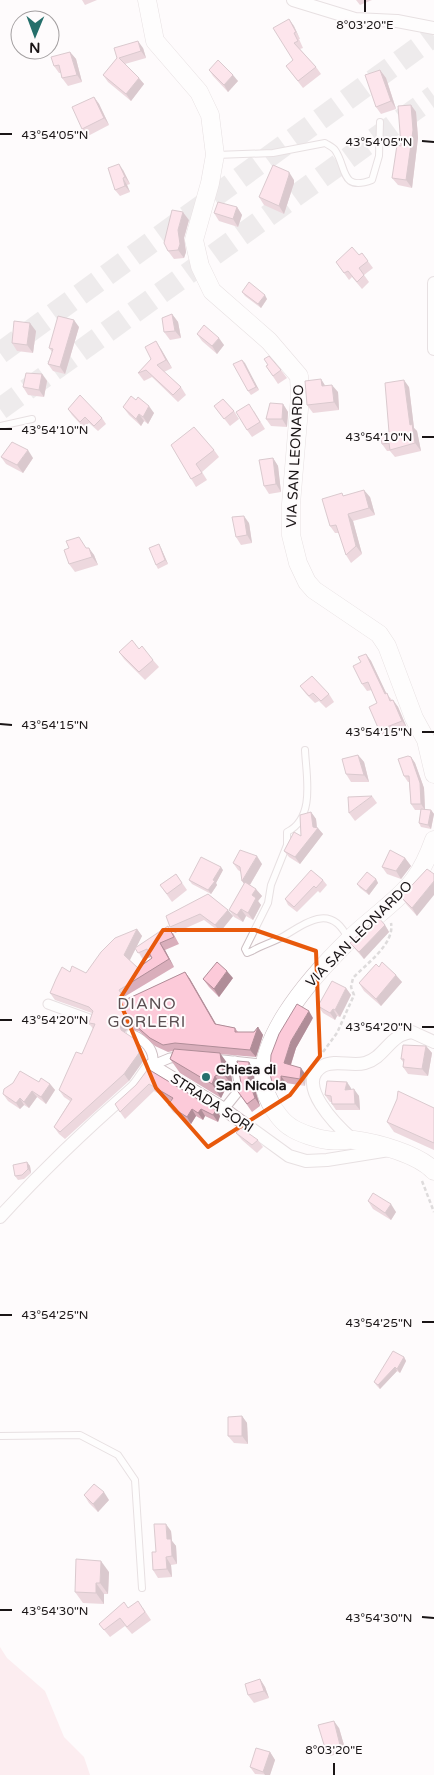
<svg xmlns="http://www.w3.org/2000/svg" width="434" height="1775" font-family="'Varela Round',sans-serif">
<style>
.green{fill:#fadbe3}
.lines{fill:none;stroke-linecap:round;stroke-linejoin:round}
.motorway-tunnel{stroke:#dcd8da;stroke-width:22;stroke-dasharray:22 11;stroke-linecap:butt}
.service-casing{stroke:#cdbfc3;stroke-width:8}
.pedestrian-casing{stroke:#cdbfc3;stroke-width:11}
.minor-casing{stroke:#cdbfc3;stroke-width:14}
.secondary-casing{stroke:#cdbfc3;stroke-width:19}
.path{stroke:#b8b4b5;stroke-width:2.5;stroke-dasharray:4 2.5;stroke-linecap:butt}
.service{stroke:#fff;stroke-width:6}
.pedestrian{stroke:#fff;stroke-width:9}
.minor{stroke:#fff;stroke-width:12}
.secondary{stroke:#fff;stroke-width:18}
.wall{fill:#d9aebb;fill-rule:evenodd}
.shaded-wall{fill:#b08d98}
.building{fill:#fccad9;stroke:#b08d98}
.marked{fill:none;stroke:#e8590c;stroke-width:4;stroke-linejoin:round}
.ticks{fill:none;stroke:#1a1516;stroke-width:2}
.poi-dot{fill:#256f6b;stroke:#fefbfc;stroke-width:2}
.labels{text-anchor:middle;dominant-baseline:central;stroke-width:4;stroke-linejoin:round;paint-order:stroke}
.street-label{font-size:14px;fill:#1a1516;stroke:#fefbfc}
.poi-label{font-size:14px;font-weight:bold;fill:#1a1516;stroke:#fefbfc;text-anchor:start}
.quarter-label{font-size:16px;letter-spacing:1px;fill:#5b4f52;stroke:#fefbfc}
.ticks-label{font-size:12px;text-anchor:middle;fill:#1a1516;stroke:#fefbfc;stroke-width:4;stroke-linejoin:round;paint-order:stroke}
</style>
<rect width="100%" height="100%" fill="#fefbfc"/>
<polygon class="green" points="0,1647 7,1658 45,1691 64,1737 84,1757 90,1775 0,1775"/>
<g class="lines">
<g class="motorway-tunnel">
<polyline points="0,353 434,36"/>
<polyline points="0,409 434,96"/>
</g>
<g class="service-casing">
<g id="service">
<path d="M216,155l57,-2 52,-10c3,2 8,4 10,7 12,17 5,42 37,30l7,-24 1,-34"/>
<polyline points="0,426 32,419"/>
<path d="M305,750c1,25 11,68 -18,82v13l-16,40 -3,18 -23,46 2,4 5,-2c10,-6 22,-9 32,-15 23,-14 48,-33 64,3"/>
<polyline points="0,1436 80,1435 118,1455 135,1480 142,1588"/>
</g>
</g>
<g class="pedestrian-casing">
<g id="pedestrian">
<polyline points="48,1004 92,1020"/>
<path d="M131,1034c14,6 24,15 22,31l17,-7 11,-1"/>
<polyline points="214,1059 260,1064 263,1071"/>
<polyline points="224,1109 240,1089 235,1061"/>
</g>
</g>
<g class="minor-casing">
<g id="minor">
<polyline points="293,0 355,19 397,21 434,28"/>
<polyline points="434,283 434,349"/>
<path d="M353,1140c-15,-13 -60,-57 -30,-74 12,-7 29,1 42,-3 15,-4 21,-18 33,-26 4,-3 10,-4 14,-5l22,10"/>
<path d="M0,1217c41,-45 86,-88 132,-128 8,-7 12,-18 19,-24l73,44 65,47 17,5 21,-1 62,-10"/>
</g>
</g>
<g class="secondary-casing">
<g id="secondary">
<polyline points="147,0 155,41 199,92 210,115 215,155 210,183 194,240 200,266 212,291 269,341 299,376 300,397 291,504 291,535 298,563 307,582 314,590 379,634 387,646 414,718 426,740 434,774"/>
<path d="M434,840c-5,14 -11,28 -20,40 -16,21 -45,40 -64,59 -35,34 -108,112 -80,163 4,9 13,21 22,26 8,5 25,11 35,12 9,2 18,-1 27,0 23,3 64,14 80,31"/>
</g>
</g>
<g class="path">
<path d="M323,1052l14,-19 17,-38 -3,-8 2,-9c13,-14 42,-34 38,-55"/>
<polyline points="422,1181 434,1212"/>
</g>
<use href="#service" class="service"/>
<use href="#pedestrian" class="pedestrian"/>
<use href="#minor" class="minor"/>
<use href="#secondary" class="secondary"/>
</g>
<g class="wall">
<polygon points="82,0 97,0 85,5"/>
<polygon points="356,0 372,0 360,5"/>
<polygon points="289,19 300,39 299,39 303,48 300,49 316,67 321,74 303,88 286,66 293,60"/>
<polygon points="143,48 146,58 125,64 144,84 131,101 108,82 103,75 117,58"/>
<polygon points="70,52 76,59 82,82 68,86 62,78 61,73 59,73 54,66"/>
<polygon points="209,70 238,81 228,92 213,76"/>
<polygon points="380,70 386,78 396,109 381,114 376,107"/>
<polygon points="94,97 99,104 109,125 88,136 82,129"/>
<polygon points="411,105 416,112 418,138 412,188 398,185 392,178 401,146"/>
<polygon points="123,170 130,184 127,185 130,192 120,196 115,190"/>
<polygon points="294,180 294,183 284,214 264,205 259,197"/>
<polygon points="237,207 242,215 238,227 219,221 214,213"/>
<polygon points="189,220 184,238 186,252 184,258 174,259 168,251"/>
<polygon points="362,253 373,268 364,275 369,282 362,289 352,277 349,280 336,262 359,255"/>
<polygon points="242,292 267,299 261,308 245,296"/>
<polygon points="172,314 178,322 181,338 170,340 164,332"/>
<polygon points="79,327 65,374 53,371 48,364 52,352 49,348"/>
<polygon points="36,331 33,353 17,351 12,343"/>
<polygon points="197,334 224,345 217,354 202,341"/>
<polygon points="161,349 172,368 164,372 181,387 186,395 178,402 152,377 144,381 138,373"/>
<polygon points="242,360 259,390 251,395 248,391"/>
<polygon points="266,366 281,370 287,378 278,384"/>
<polygon points="42,374 47,381 44,397 28,395 23,387"/>
<polygon points="321,379 325,386 338,392 339,410 313,413 307,405"/>
<polygon points="409,387 414,428 417,431 421,451 395,457 390,451 387,451 382,444 389,432"/>
<polygon points="136,400 154,413 148,424 144,421 141,426 129,415 123,407"/>
<polygon points="283,404 288,412 287,427 271,426 266,419"/>
<polygon points="214,406 234,411 239,419 230,426"/>
<polygon points="68,409 102,418 106,424 98,431 89,423 84,428 72,415"/>
<polygon points="254,411 265,429 252,437 247,430"/>
<polygon points="171,445 214,450 219,457 202,472 207,480 196,487"/>
<polygon points="1,457 33,458 23,473 6,464"/>
<polygon points="273,458 278,466 281,492 269,494 264,486"/>
<polygon points="344,495 370,497 375,515 353,521 362,554 351,563 346,555 339,533 335,533 330,526"/>
<polygon points="249,523 252,543 241,545 236,537"/>
<polygon points="87,548 94,555 98,565 75,572 69,564"/>
<polygon points="161,548 168,564 158,569 156,565"/>
<polygon points="139,649 153,660 159,667 145,680 124,659 119,652"/>
<polygon points="366,654 371,661 386,693 392,700 393,700 398,707 407,728 384,737 379,730 377,703 372,690 367,691 362,684 361,662"/>
<polygon points="300,686 329,694 334,702 326,708 319,701 315,703 306,694"/>
<polygon points="358,755 364,762 369,782 351,782 346,774"/>
<polygon points="411,757 415,763 424,788 425,810 431,810 434,814 431,829 421,827 419,823 421,810 415,810 411,804 409,782 408,782 404,776"/>
<polygon points="372,796 377,803 355,821 349,813"/>
<polygon points="311,812 316,819 317,828 323,834 300,864 289,857 284,851 301,836"/>
<polygon points="405,858 411,866 401,879 387,874 382,867"/>
<polygon points="233,863 262,864 250,885 262,896 258,901 261,905 253,920 246,916 243,922 234,917 229,910 244,884 242,881 241,872 238,870"/>
<polygon points="427,869 417,916 407,905 401,897"/>
<polygon points="223,870 216,883 217,885 211,894 192,884 189,880"/>
<polygon points="176,874 187,890 172,902 160,885"/>
<polygon points="376,879 378,883 369,895 360,888 357,884"/>
<polygon points="323,880 327,885 320,893 318,891 297,912 288,905 285,899"/>
<polygon points="208,894 233,916 220,932 204,920 175,933 170,927"/>
<polygon points="385,925 389,932 364,959 355,949 350,943"/>
<path d="M137,929l5,7 -6,11 37,-14 6,11 -14,6 9,17 -50,30 2,3 59,-28 5,7 26,45 19,4 3,4h16l4,-5 5,8 -7,22 -36,-3 10,13 3,20 -8,3 -4,8 -41,-25 -10,-14 3,-8 -5,1 -13,-6 -16,-15 -11,-2 -3,3v1l11,7 5,8 3,12 -15,21 -64,58 -6,-5 -5,-7 16,-26 -6,-4 -5,-7 23,-36 11,-25 -4,-6 3,-10 -37,-13 -5,-7 20,-21 16,1zM136,948l7,12 8,-3 1,1 -14,10 -9,-8z"/>
<polygon points="379,967 402,982 381,1006 364,991 359,983"/>
<polygon points="233,978 219,997 209,987 203,979"/>
<polygon points="346,988 351,995 340,1017 337,1016 335,1020 323,1013 318,1006"/>
<polygon points="313,1018 296,1048 291,1065 306,1075 305,1086 286,1083 286,1090 277,1089 272,1082"/>
<polygon points="426,1046 432,1053 428,1076 408,1074 403,1067 403,1062 401,1059"/>
<polygon points="148,1069 216,1110 220,1116 218,1122 205,1116 203,1120 196,1116 191,1124 173,1112 168,1105 171,1101 154,1091 125,1119 120,1112 136,1085"/>
<polygon points="254,1070 254,1086 260,1106 252,1112 236,1089"/>
<polygon points="39,1082 50,1084 55,1090 46,1104 37,1097 29,1108 24,1105 20,1109 8,1101 3,1094"/>
<polygon points="351,1088 351,1090 359,1096 360,1110 336,1110 332,1104 332,1102 330,1102 325,1095"/>
<polygon points="434,1108 434,1150 394,1132 387,1122"/>
<polygon points="236,1133 258,1140 263,1147 257,1153 242,1140"/>
<polygon points="27,1162 30,1166 31,1173 24,1179 18,1180 15,1176"/>
<polygon points="368,1201 396,1212 391,1220 373,1209"/>
<polygon points="404,1357 406,1361 400,1373 397,1371 380,1389 377,1386 374,1382"/>
<polygon points="242,1416 247,1423 248,1444 234,1443 228,1436"/>
<polygon points="84,1495 109,1500 98,1512 89,1503"/>
<polygon points="171,1531 172,1541 176,1546 177,1564 171,1565 172,1577 158,1578 153,1570 156,1552"/>
<polygon points="109,1572 108,1594 104,1594 104,1604 83,1603 75,1592"/>
<polygon points="128,1608 143,1608 151,1620 132,1634 125,1626 110,1637 99,1624"/>
<polygon points="260,1679 265,1687 269,1698 254,1703 248,1695"/>
<polygon points="339,1728 346,1752 330,1756 325,1748"/>
<polygon points="270,1752 275,1760 270,1775 255,1774 250,1767"/>
</g>
<g class="shaded-wall">
<polygon points="289,19 294,26 300,39 296,32"/>
<polygon points="138,41 143,48 146,58 141,51"/>
<polygon points="70,52 76,59 82,82 77,75"/>
<polygon points="380,70 386,78 396,109 391,101"/>
<polygon points="233,75 238,81 228,92 224,85"/>
<polygon points="139,78 144,84 131,101 126,94"/>
<polygon points="94,97 99,104 109,125 104,118"/>
<polygon points="411,105 416,112 418,138 412,188 406,180"/>
<polygon points="119,164 123,170 130,184 125,177"/>
<polygon points="289,172 294,180 294,183 284,214 279,206"/>
<polygon points="123,178 127,185 130,192 125,186"/>
<polygon points="237,207 242,215 238,227 233,219"/>
<polygon points="183,212 189,220 184,238 186,252 184,258 178,250 178,230"/>
<polygon points="265,295 267,299 261,308 258,304"/>
<polygon points="172,314 178,322 181,338 175,331"/>
<polygon points="74,320 79,327 65,374 60,367"/>
<polygon points="30,323 36,331 33,353 27,345"/>
<polygon points="219,338 224,345 217,354 212,346"/>
<polygon points="156,341 161,349 172,368 166,360"/>
<polygon points="242,360 245,363 259,390 256,387"/>
<polygon points="42,374 47,381 44,397 39,390"/>
<polygon points="321,379 326,387 322,386"/>
<polygon points="404,380 409,387 414,428 417,431 421,451 415,443 410,425"/>
<polygon points="332,385 338,392 339,410 334,402"/>
<polygon points="283,404 288,412 287,427 282,419"/>
<polygon points="149,406 154,413 148,424 143,417"/>
<polygon points="139,414 144,421 141,426 136,419"/>
<polygon points="28,450 33,458 23,473 17,465"/>
<polygon points="273,458 278,466 281,492 276,484"/>
<polygon points="364,490 370,497 375,515 369,508"/>
<polygon points="348,514 353,521 362,554 356,546"/>
<polygon points="244,516 249,523 252,543 247,535"/>
<polygon points="159,544 161,548 168,564 165,560"/>
<polygon points="89,548 94,555 98,565 92,557"/>
<polygon points="366,654 371,661 390,701 385,694"/>
<polygon points="393,700 398,707 407,728 402,721"/>
<polygon points="358,755 364,762 369,782 364,775"/>
<polygon points="411,757 415,763 424,788 425,810 421,804"/>
<polygon points="431,810 434,814 431,829 428,825"/>
<polygon points="311,812 316,819 317,829 318,828 323,834 300,864 295,857 313,827"/>
<polygon points="257,856 262,864 248,888 242,881"/>
<polygon points="405,858 411,866 401,879 396,871"/>
<polygon points="221,867 223,870 216,883 217,885 211,894 208,890 213,880"/>
<polygon points="376,879 378,883 369,895 366,891"/>
<polygon points="434,881 434,895 417,916 412,908"/>
<polygon points="256,889 262,896 258,901 261,905 253,920 248,913 252,895"/>
<polygon points="241,909 246,916 243,922 237,915"/>
<polygon points="228,910 233,916 220,932 215,925"/>
<polygon points="385,925 389,932 364,959 359,952"/>
<polygon points="137,929 142,936 129,962 124,955"/>
<polygon points="160,943 165,950 174,967 169,959"/>
<polygon points="227,971 233,978 219,997 214,989"/>
<polygon points="185,972 190,979 220,1031 215,1024"/>
<polygon points="396,975 402,982 381,1006 376,999"/>
<polygon points="346,988 351,995 340,1017 335,1010"/>
<polygon points="333,1009 337,1016 335,1020 330,1013"/>
<polygon points="309,1011 313,1018 296,1048 289,1070 284,1063 291,1041"/>
<polygon points="123,1021 128,1029 125,1032 126,1037 121,1030 120,1025"/>
<polygon points="258,1027 263,1035 256,1057 250,1050"/>
<polygon points="136,1040 141,1048 144,1060 129,1081 124,1074"/>
<polygon points="426,1046 432,1053 428,1076 422,1069"/>
<polygon points="220,1053 230,1067 233,1087 223,1073"/>
<polygon points="249,1062 254,1070 254,1086 260,1106 255,1098 248,1079"/>
<polygon points="301,1068 306,1075 305,1086 300,1079"/>
<polygon points="215,1076 225,1090 221,1098 212,1084"/>
<polygon points="281,1076 286,1083 286,1090 281,1083"/>
<polygon points="347,1082 351,1088 350,1097 345,1090"/>
<polygon points="50,1084 55,1090 46,1104 41,1097"/>
<polygon points="354,1089 359,1096 360,1110 355,1104"/>
<polygon points="32,1091 37,1097 29,1108 24,1102"/>
<polygon points="20,1098 24,1105 20,1109 16,1103"/>
<polygon points="192,1109 196,1116 191,1124 187,1117"/>
<polygon points="201,1109 205,1116 203,1120 198,1113"/>
<polygon points="216,1110 220,1116 218,1122 213,1115"/>
<polygon points="27,1162 30,1166 31,1173 28,1169"/>
<polygon points="391,1204 396,1212 391,1220 385,1213"/>
<polygon points="404,1357 406,1361 400,1373 397,1369"/>
<polygon points="395,1367 397,1371 380,1389 378,1385"/>
<polygon points="242,1416 247,1423 248,1444 242,1436"/>
<polygon points="104,1492 109,1500 98,1512 93,1504"/>
<polygon points="166,1524 171,1531 172,1541 176,1546 177,1564 172,1556 167,1539"/>
<polygon points="166,1557 171,1565 172,1577 167,1569"/>
<polygon points="101,1561 109,1572 108,1594 100,1583"/>
<polygon points="96,1583 104,1594 104,1604 96,1593"/>
<polygon points="260,1679 265,1687 269,1698 264,1691"/>
<polygon points="334,1721 339,1728 346,1752 340,1745"/>
<polygon points="270,1752 275,1760 270,1775 265,1775 263,1772"/>
</g>
<g class="building">
<polygon points="289,19 296,32 294,33 298,41 294,43 316,67 298,81 286,66 293,60 273,28"/>
<polygon points="138,41 141,51 119,58 139,78 126,94 103,75 117,58 114,48"/>
<polygon points="70,52 77,75 62,78 59,65 54,66 51,57"/>
<polygon points="218,60 233,75 224,85 209,70"/>
<polygon points="380,70 391,101 376,107 365,75"/>
<polygon points="94,97 104,118 82,129 72,107"/>
<polygon points="411,105 413,130 406,180 392,178 397,145 401,146 398,106"/>
<polygon points="119,164 125,177 123,178 125,186 115,190 108,168"/>
<polygon points="273,165 289,172 289,175 279,206 259,197"/>
<polygon points="218,202 237,207 233,219 214,213"/>
<polygon points="172,210 183,212 178,230 180,244 178,250 168,251 164,243"/>
<polygon points="352,247 359,255 362,253 368,261 359,268 364,275 357,282 348,271 344,273 336,262"/>
<polygon points="249,282 265,295 258,304 242,292"/>
<polygon points="172,314 175,331 164,332 162,318"/>
<polygon points="58,316 74,320 60,367 48,364 53,349 49,348"/>
<polygon points="14,321 30,323 27,345 12,343"/>
<polygon points="204,325 219,338 212,346 197,334"/>
<polygon points="156,341 166,360 157,365 181,387 173,395 146,370 138,373 151,359 145,347"/>
<polygon points="269,356 281,370 273,376 266,366 268,365 264,359"/>
<polygon points="242,360 256,387 248,391 233,364"/>
<polygon points="26,373 42,374 39,390 23,387"/>
<polygon points="321,379 322,386 332,385 334,402 307,405 305,381"/>
<polygon points="404,380 410,425 412,424 415,443 390,450 389,443 382,444 380,434 389,432 385,383"/>
<polygon points="80,395 102,418 94,426 85,417 80,422 68,409"/>
<polygon points="131,396 136,400 138,397 149,406 143,417 139,414 136,419 123,407"/>
<polygon points="223,399 234,411 224,419 214,406"/>
<polygon points="270,403 283,404 282,419 266,419"/>
<polygon points="249,404 260,422 247,430 236,412"/>
<polygon points="194,427 214,450 196,464 202,473 191,479 171,445"/>
<polygon points="12,442 28,450 17,465 1,457"/>
<polygon points="273,458 276,484 264,486 259,460"/>
<polygon points="364,490 369,508 348,514 356,546 346,555 336,525 330,526 322,499 342,493 343,496"/>
<polygon points="244,516 247,535 236,537 232,517"/>
<polygon points="79,537 86,548 89,548 92,557 69,564 64,550 69,548 66,541"/>
<polygon points="159,544 165,560 156,565 149,548"/>
<polygon points="132,640 139,649 142,646 153,660 139,672 119,652"/>
<polygon points="366,654 385,694 387,693 390,701 393,700 402,721 379,730 369,707 377,703 368,682 362,684 353,666 361,662 358,657"/>
<polygon points="312,676 329,694 321,701 313,693 309,696 300,686"/>
<polygon points="358,755 364,775 346,774 342,759"/>
<polygon points="408,756 411,757 420,783 421,804 411,804 409,776 404,776 398,759"/>
<polygon points="372,796 349,813 348,797"/>
<polygon points="421,809 431,810 428,825 419,823"/>
<polygon points="311,812 313,827 318,828 295,857 284,851 294,832 301,836 300,815"/>
<polygon points="240,850 257,856 242,881 240,867 233,863"/>
<polygon points="390,850 405,858 396,871 382,867"/>
<polygon points="201,857 221,867 213,880 215,881 208,890 189,880"/>
<polygon points="427,869 434,874 434,881 412,908 401,897"/>
<polygon points="311,870 323,880 316,888 314,886 294,907 285,899"/>
<polygon points="367,872 376,879 366,891 357,884"/>
<polygon points="176,874 182,883 167,894 160,885"/>
<polygon points="245,882 256,889 252,895 256,898 248,913 241,909 237,915 229,910"/>
<polygon points="208,894 228,910 215,925 200,914 170,927 166,916"/>
<polygon points="378,917 385,925 359,952 350,943"/>
<polygon points="168,926 174,937 160,943 169,959 119,990 125,1000 185,972 215,1024 235,1028 235,1032 254,1032 258,1027 250,1050 175,1043 163,1045 150,1038 134,1024 123,1021 120,1025 121,1030 136,1040 139,1053 124,1074 60,1132 54,1127 72,1099 59,1090 76,1052 82,1054 95,1024 89,1023 93,1011 89,1007 50,993 56,979 62,967 70,972 72,966 86,973 101,952 115,938 137,929 124,955 138,968 152,958 147,949 138,953 135,948"/>
<polygon points="217,962 227,971 214,989 203,979"/>
<polygon points="382,962 396,975 376,999 359,983 376,964 379,967"/>
<polygon points="332,981 346,988 335,1010 333,1009 330,1013 318,1006"/>
<polygon points="297,1004 309,1011 291,1041 284,1063 301,1068 300,1079 281,1076 281,1083 272,1082 270,1074 271,1055 279,1034"/>
<polygon points="403,1045 426,1046 422,1069 403,1067 404,1059 401,1059"/>
<polygon points="174,1049 220,1053 223,1073 215,1076 212,1084 170,1059"/>
<polygon points="237,1061 249,1062 248,1079 255,1098 247,1104 236,1089 241,1083"/>
<polygon points="148,1069 216,1110 213,1115 201,1109 198,1113 192,1109 187,1117 168,1105 173,1098 149,1084 120,1112 115,1104 136,1085"/>
<polygon points="20,1071 39,1082 41,1078 50,1084 41,1097 32,1091 24,1102 20,1098 16,1103 3,1094 4,1089 13,1083"/>
<polygon points="327,1081 347,1082 345,1090 354,1089 355,1104 332,1104 331,1096 325,1095"/>
<polygon points="398,1091 434,1108 434,1143 387,1122 397,1099"/>
<polygon points="241,1128 258,1140 252,1145 236,1133"/>
<polygon points="27,1162 28,1169 22,1175 15,1176 13,1165"/>
<polygon points="373,1193 391,1204 385,1213 368,1201"/>
<polygon points="393,1351 404,1357 397,1369 395,1367 378,1385 374,1382"/>
<polygon points="242,1416 242,1436 228,1436 228,1417"/>
<polygon points="94,1484 104,1492 93,1504 84,1495"/>
<polygon points="154,1524 166,1524 167,1539 171,1539 172,1556 166,1557 167,1569 153,1570 152,1552 156,1552"/>
<polygon points="76,1559 101,1561 100,1583 96,1583 96,1593 75,1592"/>
<polygon points="138,1601 145,1612 127,1627 120,1618 104,1630 99,1624 124,1602 128,1608"/>
<polygon points="260,1679 264,1691 248,1695 245,1684"/>
<polygon points="334,1721 340,1745 325,1748 318,1725"/>
<polygon points="256,1748 270,1752 263,1772 250,1767"/>
</g>
<path d="M0 0H434V1775H0ZM163,930h92l61,21 4,105 -30,39 -82,52 -52,-59 -37,-88z" fill="#fefbfc" fill-opacity=".55" fill-rule="evenodd"/>
<path class="marked" d="M163,930h92l61,21 4,105 -30,39 -82,52 -52,-59 -37,-88z"/>
<path class="ticks" d="M365,12v-12M0,134h12M422,141l12,1M0,429h12M422,437h12M0,724l12,1M422,732h12M0,1020h12M422,1027h12M0,1315h12M422,1322h12M0,1610h12M422,1617l12,1M334,1775v-12"/>
<circle class="poi-dot" cx="206" cy="1077" r="5"/>
<g class="labels">
<g class="street-label">
<text transform="translate(295 456) rotate(-87)">VIA SAN LEONARDO</text>
<text transform="translate(359 934) rotate(-45)">VIA SAN LEONARDO</text>
<text transform="translate(212 1103) rotate(33)">STRADA SORI</text>
</g>
<g class="poi-label">
<text x="216" y="1069">Chiesa di<tspan x="216" dy="16">San Nicola</tspan></text>
</g>
<g class="quarter-label">
<text x="147" y="1004">DIANO<tspan x="147" dy="18">GORLERI</tspan></text>
</g>
</g>
<g class="ticks-label">
<text x="365" y="29">8°03'20"E</text>
<text x="55" y="139">43°54'05"N</text>
<text x="379" y="146">43°54'05"N</text>
<text x="55" y="434">43°54'10"N</text>
<text x="379" y="441">43°54'10"N</text>
<text x="55" y="729">43°54'15"N</text>
<text x="379" y="736">43°54'15"N</text>
<text x="55" y="1024">43°54'20"N</text>
<text x="379" y="1031">43°54'20"N</text>
<text x="55" y="1319">43°54'25"N</text>
<text x="379" y="1327">43°54'25"N</text>
<text x="55" y="1615">43°54'30"N</text>
<text x="379" y="1622">43°54'30"N</text>
<text x="334" y="1754">8°03'20"E</text>
</g>
<g transform="translate(35 35) rotate(181)"><circle r="24" fill="#fefbfc" stroke="#a39fa0"/>
<path d="M0-4L9 19L0 12L-9 19Z" fill="#256f6b"/>
<text y="-8" font-size="14" font-weight="bold" text-anchor="middle" fill="#1a1516">N</text>
</g>
</svg>
